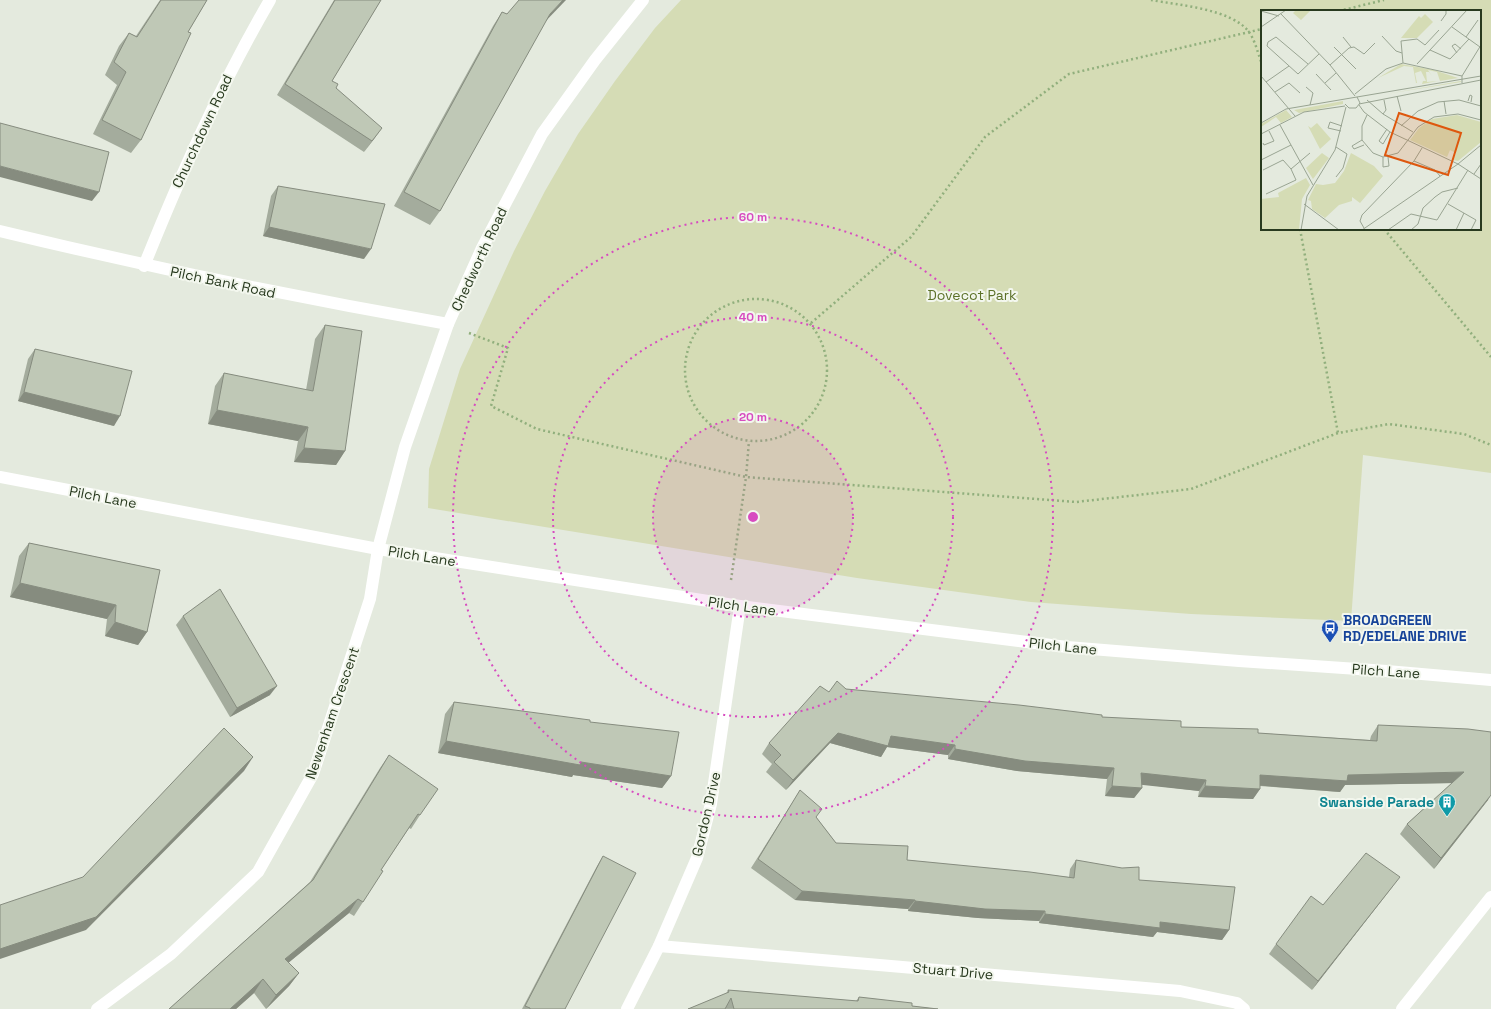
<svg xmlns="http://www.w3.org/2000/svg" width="1491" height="1009" font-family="'Space Grotesk',sans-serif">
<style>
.green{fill:#d5dcb5;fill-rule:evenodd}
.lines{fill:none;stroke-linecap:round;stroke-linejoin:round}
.path{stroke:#91af7d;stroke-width:2.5;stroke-dasharray:2 3;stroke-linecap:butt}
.minor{stroke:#fff;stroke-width:12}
.tertiary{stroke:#fff;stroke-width:12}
.wall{fill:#a4ac9d}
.shaded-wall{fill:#868c7f}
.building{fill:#bfc8b6;stroke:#868c7f}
.ring{fill:none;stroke:#d74cc0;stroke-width:2;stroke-dasharray:2 4}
.labels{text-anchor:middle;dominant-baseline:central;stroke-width:4;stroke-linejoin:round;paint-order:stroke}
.street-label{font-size:14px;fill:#283a1f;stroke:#f3f7ee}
.park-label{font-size:14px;fill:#5c7128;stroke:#f3f7ee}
.transit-label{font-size:14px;font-weight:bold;fill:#164399;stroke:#f3f7ee;text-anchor:start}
.culture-label{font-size:14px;font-weight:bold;fill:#0d838f;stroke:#f3f7ee;text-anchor:end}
.inset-road{fill:none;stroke:#99a492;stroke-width:1}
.view{fill:#de570d;fill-opacity:0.15;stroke:#de570d;stroke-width:2}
.inset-edge{fill:none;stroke:#283a1f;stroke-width:2}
.centre{fill:#d74cc0;stroke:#f3f7ee;stroke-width:2}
.ring-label{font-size:12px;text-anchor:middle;font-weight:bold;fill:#d74cc0;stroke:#f3f7ee;stroke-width:4;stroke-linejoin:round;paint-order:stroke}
</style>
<rect width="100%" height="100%" fill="#e4eade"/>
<path class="green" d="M681,0h810v473l-128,-18 -12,166 -160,-7 -160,-12 -174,-24 -429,-70 1,-39 31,-100 54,-118 31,-60 33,-57 37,-53 40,-53zM1262,11h218v218h-218z"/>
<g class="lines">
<g class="path">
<path d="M1151,0c27,5 81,9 98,32 6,8 9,22 13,32"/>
<polyline points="1339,11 1384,0"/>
<polyline points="1300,229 1338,433"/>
<polyline points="1384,229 1491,357"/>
<circle cx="756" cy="370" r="71"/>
<polyline points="811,323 911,237 985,137 1069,74 1262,29"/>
<polyline points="469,333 508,348 491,406 537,429 746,477 1076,502 1191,489 1338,433 1389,424 1464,434 1491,445"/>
<polyline points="731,580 746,477 749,441"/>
</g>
<g class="minor">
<path d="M0,231c149,36 298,67 448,93"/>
<path d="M144,266c37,-92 76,-180 126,-266"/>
<polyline points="659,946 1180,991 1237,1003 1244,1009"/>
<polyline points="97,1009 171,954 258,872 313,774 370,599 378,549 405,447 448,324 482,248 542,134 595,60 643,0"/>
<polyline points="627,1009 659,946 697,858 711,804 740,606"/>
</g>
<g class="tertiary">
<polyline points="0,477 378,549 740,606 1067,647 1239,661 1387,671 1491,680"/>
<polyline points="1402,1009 1491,897"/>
</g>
</g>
<g class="wall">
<polygon points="160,0 207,0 188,32 141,140 131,153 93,134 117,85 105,75 119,46 129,33 136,36"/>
<polygon points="334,0 381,0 332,81 336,88 374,139 364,152 277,95"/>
<polygon points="502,12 507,14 545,22 440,211 430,225 394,206 493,26"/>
<polygon points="278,186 364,259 263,236 271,196"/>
<polygon points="325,325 345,451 336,465 294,462 298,441 208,424 215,386 224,373 306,390 315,339"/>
<polygon points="35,349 114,426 18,401 28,359"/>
<polygon points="29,543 160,570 147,632 138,645 105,636 107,619 10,597 19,556"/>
<polygon points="183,616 270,695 230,717 176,625"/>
<polygon points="846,689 1102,717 1181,727 1258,733 1370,740 1371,736 1378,725 1488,800 1434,869 1400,834 1407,824 1452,783 1345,785 1340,792 1260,786 1260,789 1253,799 1198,797 1199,791 1141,784 1142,788 1134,798 1105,796 1107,779 1017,771 948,759 948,755 887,747 881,757 830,743 786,790 766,772 772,764 762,754 769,743 829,692"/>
<polygon points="454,702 590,722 671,776 662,788 573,775 572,777 438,753 445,714"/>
<polygon points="389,755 420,815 411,829 409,828 381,870 363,902 354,916 349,913 288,963 299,973 289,986 266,1009 254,993 236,1009 169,1009 310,882 380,768"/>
<polygon points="800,790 816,817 836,843 907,860 1069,877 1070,869 1076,860 1139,880 1229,930 1222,940 1157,932 1153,937 1039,923 1039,921 978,918 908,911 908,909 795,900 751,868 794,800"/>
<polygon points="603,856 565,1009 522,1009 597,866"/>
<polygon points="1393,886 1312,990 1269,954 1276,944 1323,905"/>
<polygon points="728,990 856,1001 859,997 912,1006 938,1009 688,1009 726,994"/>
</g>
<g class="shaded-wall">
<polygon points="563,0 566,0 540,27 550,14"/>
<polygon points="382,128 374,139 364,152 372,141"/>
<polygon points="0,166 99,192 92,201 0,177"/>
<polygon points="269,227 371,249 364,259 263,236"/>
<polygon points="24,392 120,416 114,426 18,401"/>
<polygon points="217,410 308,427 298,441 208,424"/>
<polygon points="304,448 345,451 336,465 294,462"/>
<polygon points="20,583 116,605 107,619 10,597"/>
<polygon points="115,622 147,632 138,645 105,636"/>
<polygon points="277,686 270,695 230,717 237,708"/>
<polygon points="838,733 891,736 955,745 948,755 887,747 881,757 830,743 786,790 793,780"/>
<polygon points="446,741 671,776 662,788 573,775 572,777 438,753"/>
<polygon points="955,749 1114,768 1107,779 1017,771 948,759"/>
<polygon points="253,757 244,771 86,930 0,959 0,949"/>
<polygon points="1464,772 1456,783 1345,785 1340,792 1252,785 1260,775 1348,775"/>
<polygon points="1141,773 1206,780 1199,791 1134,784"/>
<polygon points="1112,786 1142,788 1134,798 1105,796"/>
<polygon points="1205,786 1260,789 1253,799 1198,797"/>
<polygon points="1491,795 1488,800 1434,869 1441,858"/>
<polygon points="1400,877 1393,886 1312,990 1318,981"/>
<polygon points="802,891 915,900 908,909 795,900"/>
<polygon points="358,899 349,913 276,973 285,959"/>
<polygon points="915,901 1045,911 1039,921 978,918 908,911"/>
<polygon points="1045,914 1160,922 1229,930 1222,940 1157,932 1153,937 1039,923"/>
<polygon points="299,973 289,986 266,1009 276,995"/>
<polygon points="263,979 254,993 236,1009 230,1009"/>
</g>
<g class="building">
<polygon points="161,0 207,0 188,32 191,33 141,140 102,120 126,72 114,62 129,33 137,37"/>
<polygon points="335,0 381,0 332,81 338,84 336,88 382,128 372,141 285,84"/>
<polygon points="519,0 563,0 550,14 440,211 404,192 502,12 507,14"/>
<polygon points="0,123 109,152 99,192 0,166"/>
<polygon points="278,186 385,204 371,249 269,227"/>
<polygon points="325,325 362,331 345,451 304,448 308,427 217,410 224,373 313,391"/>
<polygon points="35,349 132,371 120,416 24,392"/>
<polygon points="29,543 160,570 147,632 115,622 116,605 20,583"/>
<polygon points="220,589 277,686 237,708 183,616"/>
<polygon points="837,681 846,689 1019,705 1102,715 1102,717 1181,721 1181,727 1258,729 1258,733 1377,741 1378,725 1468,729 1491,732 1491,795 1441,858 1407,824 1464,772 1348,775 1347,781 1260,775 1260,789 1205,786 1206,780 1141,773 1142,788 1112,786 1114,768 1025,761 955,749 955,745 891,736 888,746 838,733 793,780 774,762 781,755 769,743 820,686 829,692"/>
<polygon points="454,702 590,720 590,722 679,732 671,776 581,762 580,765 446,741"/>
<polygon points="224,728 253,757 96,917 0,949 0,905 83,877"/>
<polygon points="389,755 438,789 420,815 418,814 381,870 383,871 363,902 358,899 285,959 299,973 276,995 263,979 230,1009 169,1009 313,880"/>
<polygon points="800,790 822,809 816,817 836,843 908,846 907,860 1030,872 1074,878 1076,860 1122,868 1139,867 1139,880 1235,887 1229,930 1160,922 1160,928 1045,914 1045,911 985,909 915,901 915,900 802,891 758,859"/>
<polygon points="1366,853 1400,877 1318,981 1276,944 1311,896 1323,905"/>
<polygon points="603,856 636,873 565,1009 530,1009 530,1008 525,1006"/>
<polygon points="728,990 858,1001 859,997 912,1003 912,1006 938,1009 734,1009 731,998 725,1009 688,1009 729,992"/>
</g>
<circle cx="753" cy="517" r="100" fill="#d74cc0" fill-opacity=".12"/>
<g class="ring">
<circle cx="753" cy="517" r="100"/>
<circle cx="753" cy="517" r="200"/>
<circle cx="753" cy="517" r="300"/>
</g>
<defs>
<g id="bus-pin" transform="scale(0.9)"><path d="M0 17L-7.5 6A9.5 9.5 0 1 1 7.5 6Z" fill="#1a4fb4" stroke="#f3f7ee"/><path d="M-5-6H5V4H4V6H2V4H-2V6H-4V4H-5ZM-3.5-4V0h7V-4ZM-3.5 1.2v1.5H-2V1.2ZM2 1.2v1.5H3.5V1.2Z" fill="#fff"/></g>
<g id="building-pin" transform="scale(0.9)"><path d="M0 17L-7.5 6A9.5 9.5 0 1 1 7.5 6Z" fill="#0f9aa8" stroke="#f3f7ee"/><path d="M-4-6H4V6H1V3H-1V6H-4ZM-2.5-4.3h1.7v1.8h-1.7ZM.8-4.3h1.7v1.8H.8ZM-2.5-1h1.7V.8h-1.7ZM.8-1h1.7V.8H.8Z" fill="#fff"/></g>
</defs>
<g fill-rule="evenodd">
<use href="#bus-pin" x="1330" y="628"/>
<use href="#building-pin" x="1447" y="802"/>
</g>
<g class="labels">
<g class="street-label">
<text transform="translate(202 131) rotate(-65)">Churchdown Road</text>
<text transform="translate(479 259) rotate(-65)">Chedworth Road</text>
<text transform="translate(223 282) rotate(12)">Pilch Bank Road</text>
<text transform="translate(103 497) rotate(11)">Pilch Lane</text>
<text transform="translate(422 556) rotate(9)">Pilch Lane</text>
<text transform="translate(742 606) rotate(8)">Pilch Lane</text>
<text transform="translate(1063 646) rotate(6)">Pilch Lane</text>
<text transform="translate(1386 671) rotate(4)">Pilch Lane</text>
<text transform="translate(332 713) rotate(-71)">Newenham Crescent</text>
<text transform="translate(706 814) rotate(-77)">Gordon Drive</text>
<text transform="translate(953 971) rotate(5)">Stuart Drive</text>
</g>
<g class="park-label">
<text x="972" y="295">Dovecot Park</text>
</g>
<g class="transit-label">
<text x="1343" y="620">BROADGREEN<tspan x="1343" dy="16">RD/EDELANE DRIVE</tspan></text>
</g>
<g class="culture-label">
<text x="1434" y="802">Swanside Parade</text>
</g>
</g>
<g transform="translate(1261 10)">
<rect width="220" height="220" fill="#e4eade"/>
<path d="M35,0h15l-10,10 -8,-7zM164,4l8,8 -16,16h-16l18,-22 2,2zM140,54l33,6 24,8 -18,3 -3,-9 -9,-2 4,6 -3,-4h-3l1,10 11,-1 -16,3 1,-3h3l-5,-10 -6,2 2,10h3h-4l-3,-16 -9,-1 -26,12zM200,71v1l-75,12zM82,91v3l-44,9 -5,-3zM25,100l6,7 -11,6 -5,-6 -15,10v-3zM196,105l24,7v20l-23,19 -5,-1 3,-7 -6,-3 -3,7 -37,-17 9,-12 13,-9zM56,113l14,16 -11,10 -12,-23 3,2zM61,143l7,5 -16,21 -7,-11zM90,143l23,13 9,10 -23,27 -8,-6v4l-13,4 -14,13 -13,-9 -1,-8 -3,-1 8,-16 7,1 12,-2 9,-12zM45,168l4,7 -8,14 -3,31h-38v-31l18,-2 -1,-4z" fill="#d5dcb5"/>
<path class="inset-road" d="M0,1l18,5M20,4l49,51 25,31M180,11l5,-7v-4M0,17l25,-17M191,17l28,20M121,26l14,15 6,2M82,27l8,10M205,27l12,-17M73,37l22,22M169,40l20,9 19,-20M196,43l-5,-7 3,-2 6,5M142,53l-2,-22 16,-2 8,6 14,-15M47,54l-32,-27 -8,5 -1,4 31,28 21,-20M156,54l50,-54M69,55l19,-17 5,-1 10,7 11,-11M55,64l15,16M0,66l34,40M201,66l19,-31M5,72l23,-16M64,73l11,-10M45,77l7,6 -3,12M14,82l14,-9 11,10M94,84l31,-25 17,-6 59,13v7M136,86l4,15M106,90l16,14 30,18M183,91l2,13M207,91l2,-6 2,1 -1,6M84,94l4,4h7l4,-5 -3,-6M98,94l122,-24M98,95l5,7 26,20 68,32 23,15M122,104l3,-4 -2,-10M106,105l-5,11v14l11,13 10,4 15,-4 20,-26 16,-10 24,-3 23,6M0,113l25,-14 195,-33M19,115l33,60M140,116l17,-15 20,-9 21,-2 22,6M126,119l-8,12 4,3 7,-12M80,121l-13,-3 2,-6 12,4M0,124l43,-22 41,-6M101,130l-10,6 2,3 10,-4M2,133l1,2 10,-4 -5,-10M75,137l11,7 -4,14 -7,9M122,147v10l6,-1 -1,-9M0,150l30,-15M153,151l21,9 5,6M2,160l20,-10 8,9M213,164l7,-10M5,184l30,-14 -5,-11 19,-16M43,194l35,26M187,194l28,16 -5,10M103,218l-4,-7 2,-6 52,-54 8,-13M40,220l6,-34 28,-46 11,-43M101,220l96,-66 23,-19M127,220l23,-16 26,6 31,-50M150,220l7,-6 5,-16 12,-11 7,-5 16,-4M195,220l8,-17"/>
<path class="view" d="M138,103l62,20 -13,42 -63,-20z"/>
<rect width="220" height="220" class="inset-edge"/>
</g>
<circle cx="753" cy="517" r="6" class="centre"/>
<g class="ring-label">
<text x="753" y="221">60 m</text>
<text x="753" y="321">40 m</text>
<text x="753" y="421">20 m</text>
</g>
</svg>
